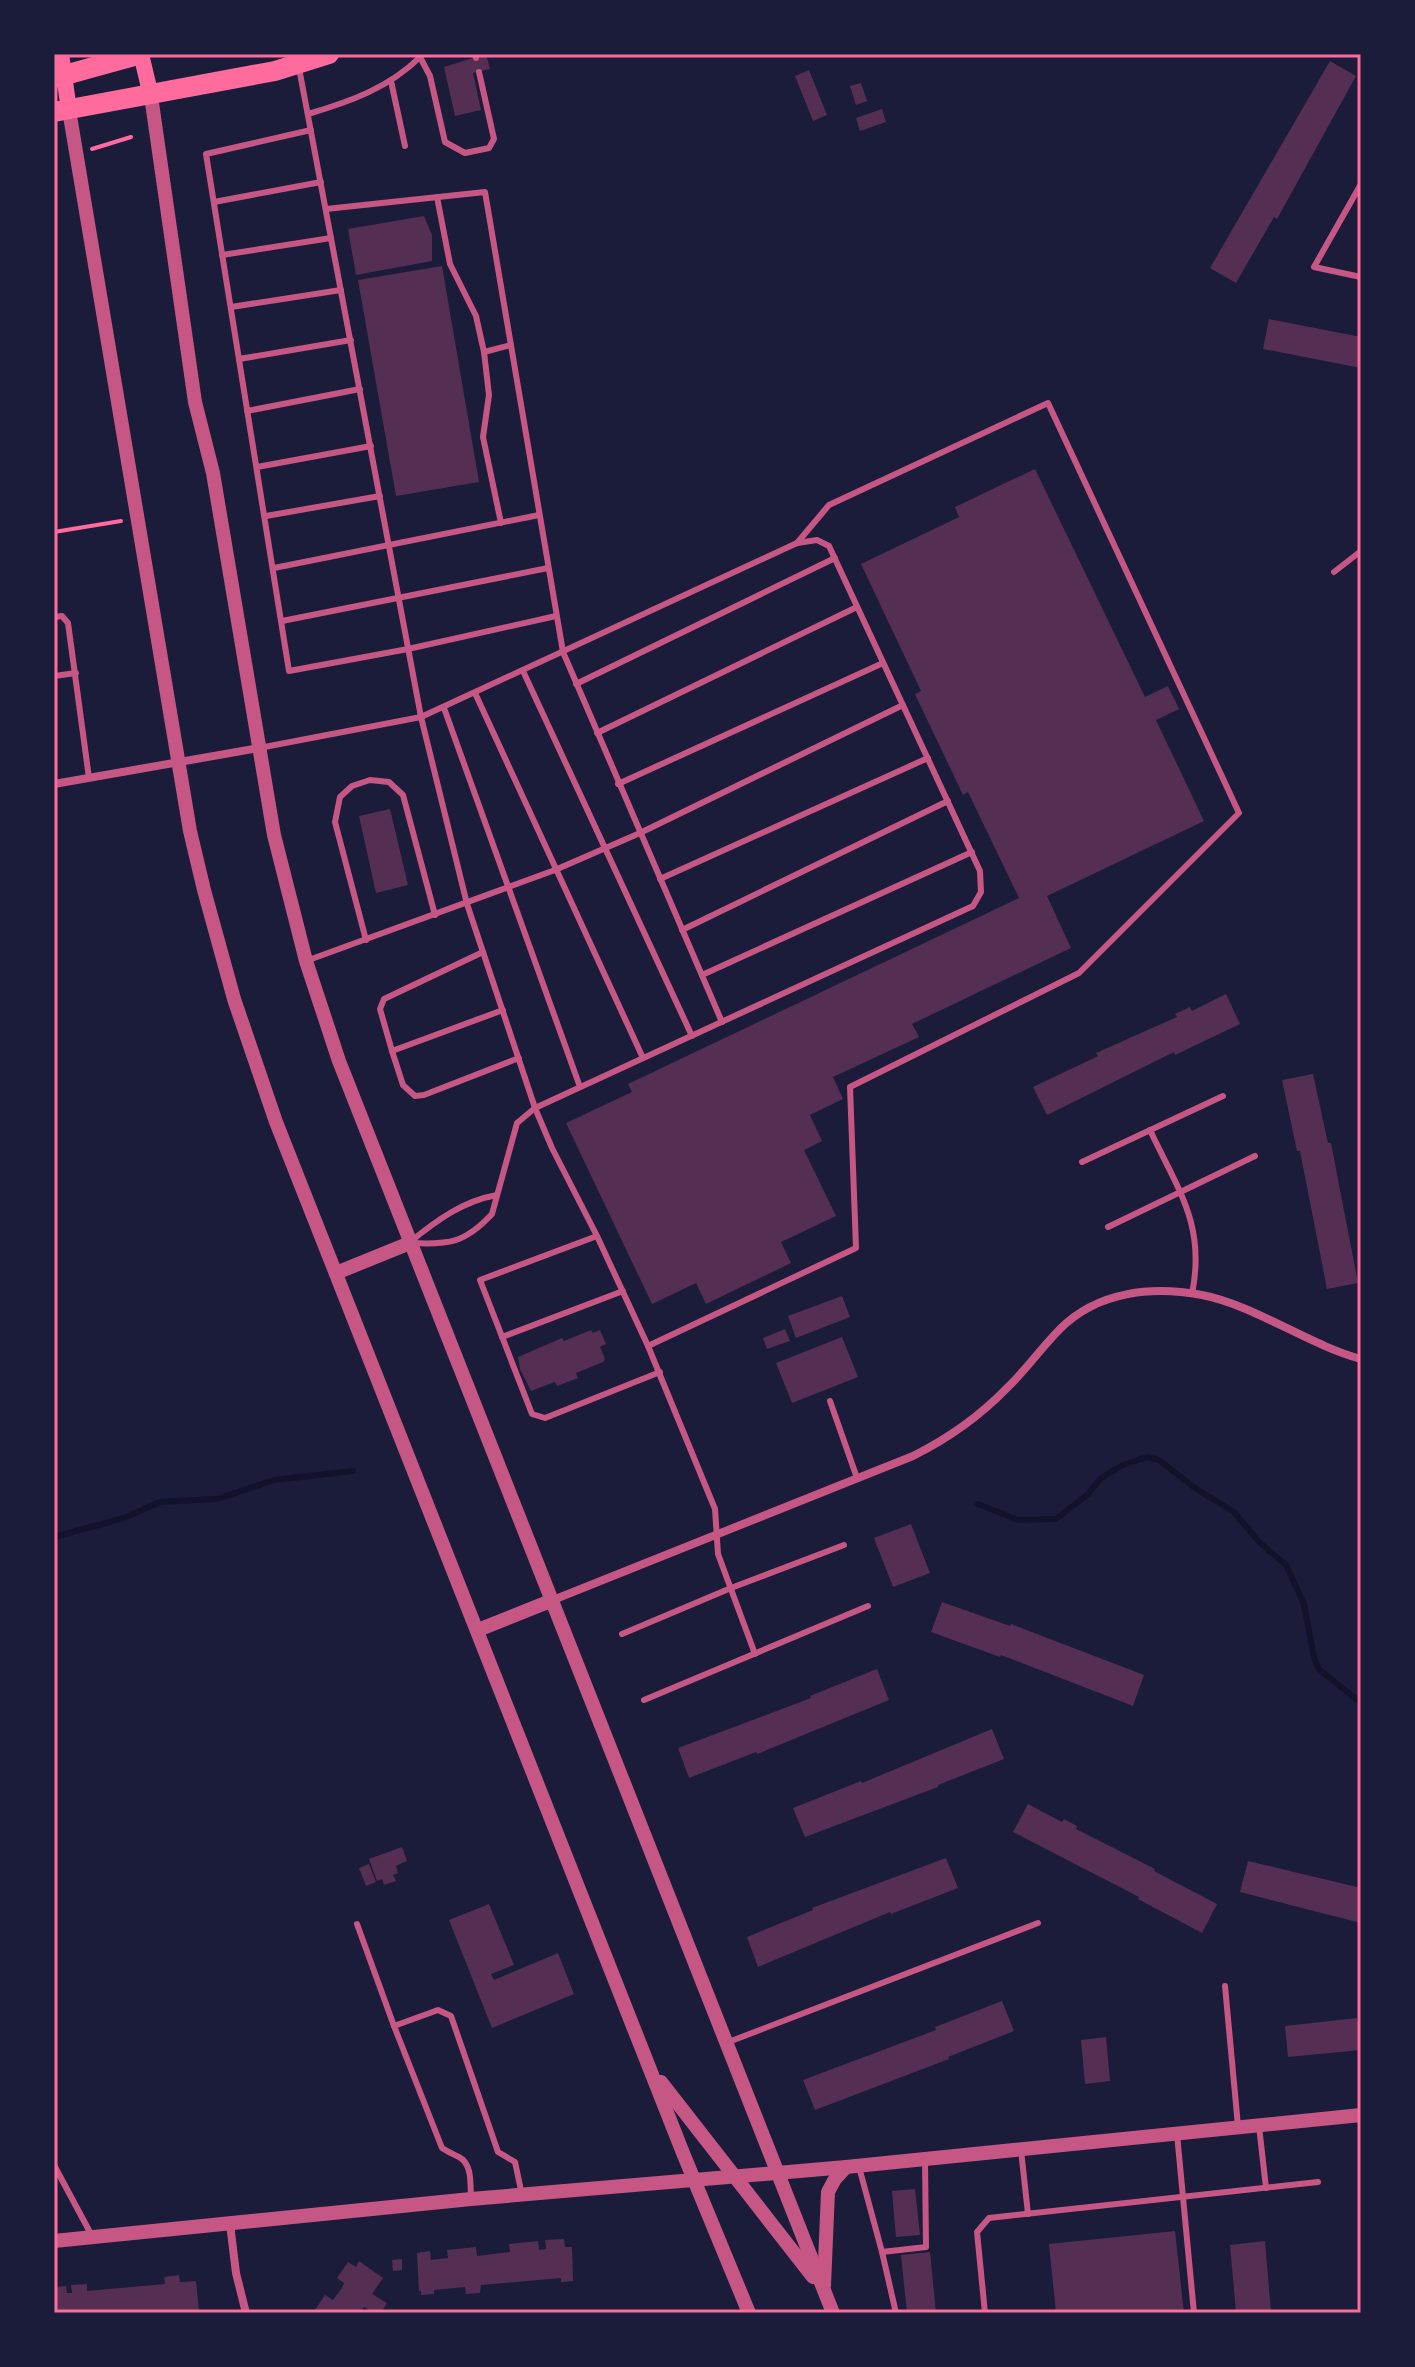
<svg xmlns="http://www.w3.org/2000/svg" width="1415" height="2367" font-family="Arial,sans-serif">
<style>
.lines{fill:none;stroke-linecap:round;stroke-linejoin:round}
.stream{stroke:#12122b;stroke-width:6}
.building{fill:#542f53}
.path{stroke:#ff6b9d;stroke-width:4}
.service{stroke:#c65784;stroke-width:6}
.minor{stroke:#c65784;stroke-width:8}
.tertiary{stroke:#c65784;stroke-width:14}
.secondary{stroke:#ff6b9d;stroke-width:16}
.primary{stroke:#ff6b9d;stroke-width:20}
.neatline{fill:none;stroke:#ff6b9d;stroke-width:3}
</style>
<rect width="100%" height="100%" fill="#1b1b3a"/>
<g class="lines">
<g class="stream">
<polyline points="978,1504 1018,1520 1056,1519 1088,1494 1101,1478 1123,1465 1147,1457 1159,1460 1195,1488 1234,1512 1259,1542 1286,1565 1304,1604 1314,1658 1319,1669 1361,1703"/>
<polyline points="54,1537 124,1518 160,1502 217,1499 274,1480 353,1471"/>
</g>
</g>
<g class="building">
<polygon points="486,54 490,69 473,73 481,110 455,116 444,67"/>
<polygon points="1330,61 1356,76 1277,219 1274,217 1236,283 1210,268"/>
<polygon points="809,70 827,115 813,121 795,76"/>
<polygon points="861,83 867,101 856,105 850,86"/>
<polygon points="882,109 886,122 860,131 856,118"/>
<polygon points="424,216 432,235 432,261 356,275 348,229"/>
<polygon points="442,266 479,482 396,496 358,280"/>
<polygon points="1269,319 1361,337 1361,368 1263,349"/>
<polygon points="1035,469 1145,697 1168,686 1179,709 1156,720 1204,821 1047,896 1071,948 912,1024 919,1037 833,1077 843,1099 810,1115 822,1141 804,1150 836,1216 781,1242 791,1263 706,1304 696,1283 652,1304 566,1123 632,1092 628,1084 1019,898 968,792 963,795 915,694 921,691 861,564 959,517 955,507"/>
<polygon points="390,809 408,885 376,893 359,816"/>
<polygon points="1226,994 1240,1024 1175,1055 1174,1052 1047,1115 1033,1087 1098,1056 1096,1053 1177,1017 1175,1014 1190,1007 1192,1011"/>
<polygon points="1313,1074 1328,1143 1331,1143 1358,1283 1327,1289 1300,1151 1297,1151 1282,1080"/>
<polygon points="842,1296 850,1317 796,1338 788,1316"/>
<polygon points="785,1329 790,1341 767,1349 763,1338"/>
<polygon points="591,1330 593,1333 600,1330 606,1344 600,1347 605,1359 603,1362 576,1373 578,1378 557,1386 555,1382 531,1391 520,1369 518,1357 562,1338 564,1341"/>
<polygon points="842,1337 858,1377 792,1403 776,1363"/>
<polygon points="911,1524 930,1573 893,1587 874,1538"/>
<polygon points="942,1602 1010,1626 1011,1624 1144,1675 1133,1706 1001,1655 1000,1657 931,1632"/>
<polygon points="877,1669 889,1700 757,1754 756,1752 689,1778 678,1748 811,1698 810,1696"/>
<polygon points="992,1729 1004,1759 938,1785 938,1787 805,1837 793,1808 861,1781 862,1783"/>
<polygon points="1028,1804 1062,1822 1064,1819 1077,1826 1076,1829 1155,1869 1154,1871 1217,1904 1202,1933 1138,1899 1139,1897 1013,1832"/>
<polygon points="402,1847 407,1861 396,1866 398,1873 393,1875 396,1881 384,1885 382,1879 377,1881 369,1859"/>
<polygon points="946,1858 958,1888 891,1914 890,1912 758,1967 747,1937 813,1910 812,1908"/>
<polygon points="1248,1861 1361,1888 1361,1923 1240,1892"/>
<polygon points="369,1864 376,1882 366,1886 359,1868"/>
<polygon points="489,1904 514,1965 491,1974 494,1980 558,1953 574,1994 492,2028 449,1920"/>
<polygon points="1002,2001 1014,2031 948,2057 949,2059 815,2110 803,2080 936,2030 935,2027"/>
<polygon points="1357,2018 1357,2021 1361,2021 1361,2050 1288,2057 1285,2026"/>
<polygon points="1106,2037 1110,2081 1085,2084 1081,2040"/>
<polygon points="915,2189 920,2235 896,2237 892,2191"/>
<polygon points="1175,2231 1184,2313 1056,2313 1049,2244"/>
<polygon points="564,2239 565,2247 572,2247 573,2281 561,2282 561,2278 481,2285 480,2293 466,2294 465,2287 434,2290 434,2294 421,2295 421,2291 419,2291 417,2253 430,2251 431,2260 448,2258 447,2250 476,2247 477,2256 510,2252 509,2244 538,2241 539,2250 546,2249 545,2240"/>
<polygon points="1265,2241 1271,2313 1236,2313 1230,2245"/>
<polygon points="930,2252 936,2313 907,2313 901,2255"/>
<polygon points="402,2259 402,2270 393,2271 392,2260"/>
<polygon points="359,2261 383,2278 372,2294 387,2303 381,2313 374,2313 364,2307 359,2313 313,2313 325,2295 333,2300 342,2288 344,2283 337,2278 348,2262 356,2267"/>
<polygon points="179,2275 180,2282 196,2281 199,2311 54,2313 55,2287 66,2286 67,2293 72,2293 71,2285 87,2284 87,2291 165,2284 164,2277"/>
</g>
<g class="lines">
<g class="path">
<polyline points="92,149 131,137"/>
<polyline points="54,532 121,521"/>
</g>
<g class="service">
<polyline points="474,54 476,58"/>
<polyline points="299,68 421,717 467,904 535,1108 552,1148 597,1236 648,1346 715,1509 718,1554 755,1654"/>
<polyline points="391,81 405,146"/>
<path d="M308,114c41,-12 81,-26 112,-57l10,19 15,66 20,11 24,-5 5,-9 -15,-67"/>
<polyline points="311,130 206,154 289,671 408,649 556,616"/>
<polyline points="1361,184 1314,267 1361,277"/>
<polyline points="437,197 450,264 476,316 484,352 489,395 483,437 501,523"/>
<polyline points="214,202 321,182"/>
<polyline points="326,209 485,192 563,652 722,1022"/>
<polyline points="222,255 331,238"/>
<polyline points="231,307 341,290"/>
<polyline points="484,352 511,345"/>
<polyline points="239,359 351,340"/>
<polyline points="247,411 360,389"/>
<polyline points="257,467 371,446"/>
<polyline points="266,516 380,496"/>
<polyline points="274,568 539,515"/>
<polyline points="1334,572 1361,551"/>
<polyline points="54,617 62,616 68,623 89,778"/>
<polyline points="282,621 548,568"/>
<polyline points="523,671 692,1036"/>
<polyline points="54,676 76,673"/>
<polyline points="576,684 835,558"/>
<polyline points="475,693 643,1058"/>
<polyline points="444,708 580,1087"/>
<polyline points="597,733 857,607"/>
<path d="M259,748l162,-31 376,-174 20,-3 12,6 151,325 1,21 -8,14 -438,202 -18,15 -25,91c-27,29 -43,31 -81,29"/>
<polyline points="618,784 883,663"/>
<polyline points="660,879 928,758"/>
<polyline points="682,930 948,801"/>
<polyline points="366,940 335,822 340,797 352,786 370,780 389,782 403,795 435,915"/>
<polyline points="483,952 384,999 380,1009 392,1051 503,1010"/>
<polyline points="306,961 555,870 640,833 903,705"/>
<polyline points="702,975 972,852"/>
<polyline points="392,1051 403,1085 415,1096 424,1095 519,1058"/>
<path d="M1150,1130c28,60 56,95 42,164"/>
<polyline points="1082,1162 1223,1096"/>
<polyline points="1108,1227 1255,1156"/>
<polyline points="597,1236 480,1280 532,1414 545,1418 660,1372"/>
<path d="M410,1242c27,-22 53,-41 87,-47"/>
<polyline points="502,1337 623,1291"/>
<polyline points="648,1346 856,1248 850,1087 1079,973 1239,813 1048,403 829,505 797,543"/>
<polyline points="830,1401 857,1478"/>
<polyline points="622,1634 731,1588 844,1545"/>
<polyline points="644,1700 868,1606"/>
<polyline points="357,1924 394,2026"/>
<polyline points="1225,1986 1238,2126"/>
<polyline points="726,2043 1038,1923"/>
<polyline points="1259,2126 1266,2188"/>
<polyline points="1177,2134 1194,2313"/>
<polyline points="1021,2150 1028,2214"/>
<polyline points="54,2165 92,2236"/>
<polyline points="859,2167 882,2252 926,2247 925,2159"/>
<path d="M471,2199c-1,-13 2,-35 -12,-42 -6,-3 -11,-5 -17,-9l-48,-122 44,-16 13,6 47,136 17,10 7,33"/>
<polyline points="882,2252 896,2313"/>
<polyline points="985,2313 977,2232 989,2218 1318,2182"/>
</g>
<g class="minor">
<polyline points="54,784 259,748"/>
<path d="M553,1600l360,-144c36,-18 66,-39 94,-68 19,-18 34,-40 53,-59 38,-38 92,-43 142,-34 52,10 107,50 159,64"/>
<polyline points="230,2224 236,2273 246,2313"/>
</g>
<g class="tertiary">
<polyline points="151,96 195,402 213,473 274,835 306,961 339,1061 833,2313"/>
<polyline points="69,110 190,831 204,890 234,999 276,1122 683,2153 749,2313"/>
<polyline points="336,1273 410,1243"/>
<polyline points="478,1630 553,1600"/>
<polyline points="661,2082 813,2277"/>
<polyline points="54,2241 471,2199 846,2167 1361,2115"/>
<polyline points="824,2285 828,2192 835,2179 846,2167"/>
</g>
<g class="secondary">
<polyline points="61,54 69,110"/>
<polyline points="141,54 151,96"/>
</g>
<g class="primary">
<polyline points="54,78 141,54"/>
<polyline points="54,112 275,71 329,54"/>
</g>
</g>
<rect width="1415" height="2367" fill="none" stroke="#1b1b3a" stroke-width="112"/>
<rect x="56" y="56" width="1303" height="2255" class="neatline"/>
</svg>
